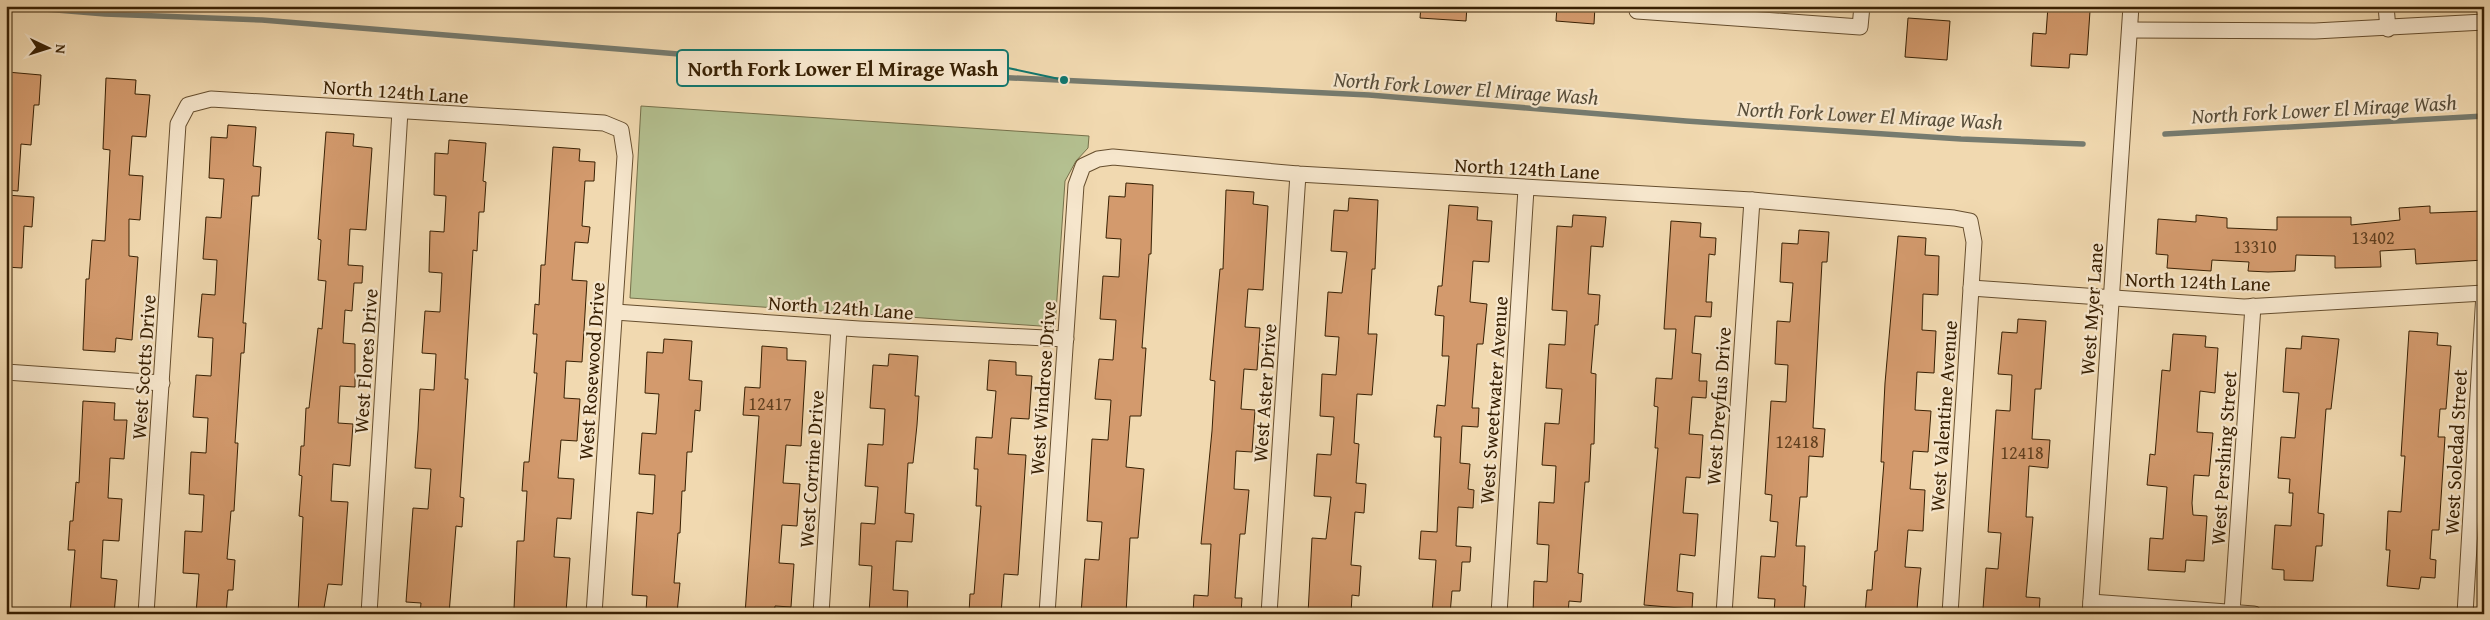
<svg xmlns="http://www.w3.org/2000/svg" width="2490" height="620" font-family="'Gentium Book Plus',serif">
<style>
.green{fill:#b4c090;stroke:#76704a}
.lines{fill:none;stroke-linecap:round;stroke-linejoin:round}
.stream{stroke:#767b6f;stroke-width:5.5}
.building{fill:#d39a6d;stroke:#382003}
.street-casing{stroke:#664e2e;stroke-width:17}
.street{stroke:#f6e6cc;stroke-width:15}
.labels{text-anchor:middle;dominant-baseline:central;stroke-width:4.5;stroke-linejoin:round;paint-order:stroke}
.number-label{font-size:18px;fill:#5f3e1e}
.street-label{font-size:20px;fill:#382003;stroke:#f6e6cc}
.water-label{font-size:21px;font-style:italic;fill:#574d39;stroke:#f6e6cc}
.leader{fill:none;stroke:#0f766e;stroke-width:2}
.callout-dot{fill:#0f766e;stroke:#f6e6cc;stroke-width:2}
.callout{fill:#f6e6cc;stroke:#0f766e;stroke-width:2}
.callout-label{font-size:21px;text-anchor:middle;font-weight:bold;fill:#382003}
</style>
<rect width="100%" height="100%" fill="#f1d9b0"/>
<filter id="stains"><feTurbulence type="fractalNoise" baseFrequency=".004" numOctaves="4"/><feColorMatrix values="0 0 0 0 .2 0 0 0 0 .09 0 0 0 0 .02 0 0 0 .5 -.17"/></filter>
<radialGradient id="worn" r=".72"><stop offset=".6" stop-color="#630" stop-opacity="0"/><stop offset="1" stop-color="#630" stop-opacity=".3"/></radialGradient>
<polygon class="green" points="641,106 1089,136 1088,148 1076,161 1065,181 1055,327 630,298"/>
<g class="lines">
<g class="stream">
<polyline points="8,6 105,14 262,20 911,73 1369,95 1686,121 1961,139 2083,144"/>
<polyline points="2165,134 2484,116"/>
</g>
</g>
<g class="building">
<polygon points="1421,6 1467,6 1466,21 1420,18"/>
<polygon points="1557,6 1595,6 1594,24 1556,21"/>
<polygon points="2048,6 2078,6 2078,10 2090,11 2087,55 2070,54 2069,68 2031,66 2033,33 2046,34"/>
<polygon points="1908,18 1950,21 1947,60 1905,57"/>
<polygon points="7,72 41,75 39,105 34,105 31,145 21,144 18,191 6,190"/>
<polygon points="106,78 136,80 135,94 150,95 146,137 132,136 129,175 143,176 140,220 129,219 129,256 138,257 132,340 116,338 115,352 83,350 86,279 89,279 92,240 105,241 110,150 103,149"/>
<polygon points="228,125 256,127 253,166 261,167 259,196 252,196 243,323 246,323 244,353 241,353 235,443 238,443 234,511 231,511 227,559 235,560 233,590 228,590 226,614 196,614 199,574 183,573 185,531 202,532 204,495 189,494 191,452 206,453 208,418 193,417 196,375 211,376 213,338 198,337 202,294 215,295 217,260 203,259 205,233 206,217 221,218 224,179 209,178 211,137 227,138"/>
<polygon points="326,132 354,134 353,146 372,148 366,230 350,229 348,265 363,266 362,283 354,283 352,311 345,310 343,343 355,344 355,387 340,386 338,423 353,424 350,466 333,464 331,501 348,502 342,585 328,584 323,614 298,614 303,517 299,516 302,476 299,475 301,446 304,446 306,408 309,408 318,328 322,329 326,281 318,280 321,240 318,239"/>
<polygon points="449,140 486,143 483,181 486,182 484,212 479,212 477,251 473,250 465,379 468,379 460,497 464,498 462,527 456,526 449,614 420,614 421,603 406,602 413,508 428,509 431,469 415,468 418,430 420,389 434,390 436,354 422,353 425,311 440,312 442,273 429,272 430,231 444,232 446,196 434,195 435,153 448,154"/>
<polygon points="553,147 580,149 579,161 595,162 594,181 585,181 582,226 590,227 588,243 575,242 572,280 587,281 582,362 566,361 564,398 580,399 577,441 561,440 558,478 574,479 571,519 557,518 554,557 570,558 566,612 514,609 517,541 524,541 527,491 522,491 524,462 529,462 537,373 534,373 537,334 533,334 535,304 539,305 541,265 545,265"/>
<polygon points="1126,183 1153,185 1151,254 1149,254 1142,348 1146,348 1141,416 1130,416 1126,467 1144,469 1138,538 1130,538 1126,614 1081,614 1085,559 1099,560 1102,522 1087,521 1092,439 1108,440 1111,400 1095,399 1099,359 1113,360 1116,320 1100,319 1103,276 1119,277 1121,239 1106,238 1109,196 1125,197"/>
<polygon points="1226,190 1254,192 1253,204 1268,206 1263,290 1248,289 1245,327 1260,328 1257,370 1244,369 1241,409 1255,410 1252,452 1236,451 1234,489 1249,490 1245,534 1240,534 1235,598 1242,598 1241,614 1193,614 1194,595 1208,596 1211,544 1201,544 1212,431 1215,381 1210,380 1220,269 1223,269"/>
<polygon points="6,195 34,197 32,227 24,226 22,268 6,267"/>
<polygon points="1349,198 1378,200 1375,269 1372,269 1368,334 1377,334 1372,395 1357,394 1354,443 1359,444 1356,483 1366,484 1364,513 1355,512 1351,565 1361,566 1359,596 1352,595 1351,614 1308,614 1312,538 1326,539 1331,497 1314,496 1317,454 1331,455 1334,417 1320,416 1322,374 1336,375 1339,337 1325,336 1328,292 1342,293 1347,252 1331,251 1334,210 1348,211"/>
<polygon points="1449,205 1478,207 1477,220 1492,221 1489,262 1473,261 1470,302 1487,304 1483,344 1477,344 1472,408 1479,408 1478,427 1462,426 1460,463 1470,464 1468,489 1474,490 1473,508 1458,507 1456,546 1471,547 1470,562 1462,562 1460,591 1452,591 1450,614 1432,614 1436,560 1419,559 1421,531 1437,532 1441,437 1434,437 1437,405 1445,406 1449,356 1442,356 1444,316 1435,315 1438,286 1442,286"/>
<polygon points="2430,206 2430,213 2484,211 2484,260 2416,264 2415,249 2380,251 2381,267 2335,268 2335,256 2296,255 2295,271 2268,272 2248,271 2249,262 2212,260 2211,271 2167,268 2168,255 2156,254 2158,219 2196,222 2196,215 2227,218 2227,228 2277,230 2277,217 2351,217 2351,225 2400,220 2399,208"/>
<polygon points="1573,215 1606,217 1603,247 1591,246 1588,294 1600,295 1598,325 1595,325 1591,373 1596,374 1594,444 1591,444 1589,482 1585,482 1578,573 1583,574 1581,602 1569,601 1568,614 1533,614 1534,581 1547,582 1549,545 1537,544 1539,502 1554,503 1556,466 1542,465 1545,423 1559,424 1562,389 1546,388 1549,344 1565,345 1567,311 1552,310 1557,226 1572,227"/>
<polygon points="1671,221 1701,223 1700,237 1716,238 1715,255 1709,254 1706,302 1712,302 1711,317 1695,316 1692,353 1701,354 1699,381 1707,381 1706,398 1692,397 1689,434 1703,435 1700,478 1686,477 1683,513 1698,514 1695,556 1680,554 1677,591 1693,593 1692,609 1644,605 1658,448 1655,448 1658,407 1654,406 1656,378 1672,379 1676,329 1664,329"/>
<polygon points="1799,230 1829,232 1827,262 1822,262 1813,428 1825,429 1823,457 1809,456 1807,497 1800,497 1796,546 1805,546 1803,586 1806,586 1804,614 1782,614 1774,613 1775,599 1758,598 1761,556 1775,557 1778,522 1770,521 1772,495 1765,494 1771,401 1786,402 1788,365 1775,364 1777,321 1790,322 1793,283 1780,282 1782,243 1798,244"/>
<polygon points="1898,236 1926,238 1925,255 1939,256 1938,295 1923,294 1922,330 1936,331 1934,373 1917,372 1915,410 1931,411 1928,452 1913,451 1910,489 1925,490 1923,531 1908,530 1905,567 1921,568 1919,585 1917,610 1900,609 1900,614 1865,614 1867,590 1872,590 1875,551 1877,551 1884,462 1881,462 1885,383"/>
<polygon points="2018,319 2046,321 2041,389 2035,389 2032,439 2050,440 2048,468 2029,466 2026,517 2033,517 2026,597 2040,598 2039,614 1998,614 1998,611 1983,609 1986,568 1998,569 2001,533 1988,532 1996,410 2010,411 2012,375 1998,374 2002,332 2017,333"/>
<polygon points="2409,331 2438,333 2437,345 2451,346 2446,409 2440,409 2438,437 2445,437 2439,530 2432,530 2430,559 2436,560 2435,578 2421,577 2419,589 2387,586 2390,550 2386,550 2388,511 2401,512 2405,456 2401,456"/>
<polygon points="2173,334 2206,336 2205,347 2218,348 2215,393 2200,391 2197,432 2213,433 2209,476 2194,475 2192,503 2193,515 2207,516 2204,561 2186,560 2185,572 2148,570 2150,538 2163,539 2167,487 2147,485 2150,454 2155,455 2162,370 2170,371"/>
<polygon points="2302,336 2339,339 2331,409 2326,409 2318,513 2324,514 2322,546 2316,546 2313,581 2284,580 2284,570 2272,569 2275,525 2291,526 2293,493 2289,493 2290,479 2278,478 2281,437 2295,438 2299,393 2283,392 2286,348 2301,349"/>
<polygon points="664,339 692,341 689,380 702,381 700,411 695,410 692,452 687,452 685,491 682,491 680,533 678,533 674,583 680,583 677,613 646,611 647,596 632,595 637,512 653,514 655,475 639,474 642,433 656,434 659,394 645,393 647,352 663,353"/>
<polygon points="762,346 787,348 787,360 806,361 801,446 786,445 783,483 800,484 797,526 782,525 779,563 794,564 791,607 775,606 774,614 745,614 759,416 743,415 745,387 760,388"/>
<polygon points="889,354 918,356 915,396 919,396 917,425 913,463 908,463 905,513 914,514 912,542 896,541 893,590 908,591 907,614 869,614 872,566 859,565 861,523 875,524 878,487 865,486 868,444 883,445 885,409 870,408 873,365 888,366"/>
<polygon points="989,360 1016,362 1016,375 1032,376 1029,419 1011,418 1008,454 1026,455 1018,575 1004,574 1001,614 969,614 970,594 974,594 981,506 976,506 978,469 974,469 976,437 992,438 996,391 987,390"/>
<polygon points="83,401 115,403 114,420 127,420 124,459 110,458 108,498 122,499 119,541 103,540 101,578 117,580 114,614 70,614 75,550 68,550 70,521 73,521 76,482 79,483"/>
</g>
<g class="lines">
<g class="street-casing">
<g id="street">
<polyline points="1637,6 1637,11 1860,27 1862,6"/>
<polyline points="2386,6 2388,29"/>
<polyline points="2130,30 2315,31 2484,22"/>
<polyline points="1971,288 2244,307 2484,293"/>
<polyline points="615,312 859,329 1066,339"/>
<polyline points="6,372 162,383"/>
<polyline points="2091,602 2254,614"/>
<polyline points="2232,612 2253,306"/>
<polyline points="146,614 178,124 188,105 211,99 604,123 621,130 625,156 594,614"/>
<polyline points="369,614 400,111"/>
<polyline points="821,614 839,328"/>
<polyline points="1047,614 1076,185 1083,166 1098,159 1113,157 1298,174 1752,200 1954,218 1970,221 1974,242 1950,614"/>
<polyline points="1269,614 1298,174"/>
<polyline points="1499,614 1526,189"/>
<polyline points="1724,614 1752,200"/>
<polyline points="2090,614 2131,6"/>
<polyline points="2465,614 2484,293"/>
</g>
</g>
<use href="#street" class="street"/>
</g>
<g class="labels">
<g class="number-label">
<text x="2373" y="237">13402</text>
<text x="2255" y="246">13310</text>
<text x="770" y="403">12417</text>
<text x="1797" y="441">12418</text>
<text x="2022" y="452">12418</text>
</g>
<g class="street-label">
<text transform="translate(396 91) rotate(4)">North 124th Lane</text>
<text transform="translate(1527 168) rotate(3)">North 124th Lane</text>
<text transform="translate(2198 281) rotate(2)">North 124th Lane</text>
<text transform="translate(841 307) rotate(4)">North 124th Lane</text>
<text transform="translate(2091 309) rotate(-86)">West Myer Lane</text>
<text transform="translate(365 361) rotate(-86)">West Flores Drive</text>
<text transform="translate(143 367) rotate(-86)">West Scotts Drive</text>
<text transform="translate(591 371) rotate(-86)">West Rosewood Drive</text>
<text transform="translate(1042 388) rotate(-86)">West Windrose Drive</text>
<text transform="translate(1264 393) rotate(-86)">West Aster Drive</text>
<text transform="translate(1493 400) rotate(-86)">West Sweetwater Avenue</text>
<text transform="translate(1718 406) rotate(-86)">West Dreyfus Drive</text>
<text transform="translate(1943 416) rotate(-86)">West Valentine Avenue</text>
<text transform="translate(2455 452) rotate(-87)">West Soledad Street</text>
<text transform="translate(2223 458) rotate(-86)">West Pershing Street</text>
<text transform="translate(811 469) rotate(-86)">West Corrine Drive</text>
</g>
<g class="water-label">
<text transform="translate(1466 88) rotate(4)">North Fork Lower El Mirage Wash</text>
<text transform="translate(2324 109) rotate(-3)">North Fork Lower El Mirage Wash</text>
<text transform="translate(1870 115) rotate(3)">North Fork Lower El Mirage Wash</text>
</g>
</g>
<path class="leader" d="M1064 80L1008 68"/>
<circle class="callout-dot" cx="1064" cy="80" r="5"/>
<rect class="callout" x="677" y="50" width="331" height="36" rx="5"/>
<g class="callout-label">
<text x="843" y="76">North Fork Lower El Mirage Wash</text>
</g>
<rect width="2490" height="620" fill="none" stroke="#f1d9b0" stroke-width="25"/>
<rect x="8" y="8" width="2475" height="605" fill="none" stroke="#382003" stroke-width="2.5"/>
<rect x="12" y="12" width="2465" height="595" fill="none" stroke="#382003"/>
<g transform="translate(48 48) rotate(94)" stroke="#f6e6cc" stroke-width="4" paint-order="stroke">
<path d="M0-4L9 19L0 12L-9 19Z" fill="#382003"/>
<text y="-8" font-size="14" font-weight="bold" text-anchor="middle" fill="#382003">N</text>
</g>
<rect width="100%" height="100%" filter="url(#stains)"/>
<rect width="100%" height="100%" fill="url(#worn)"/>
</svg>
